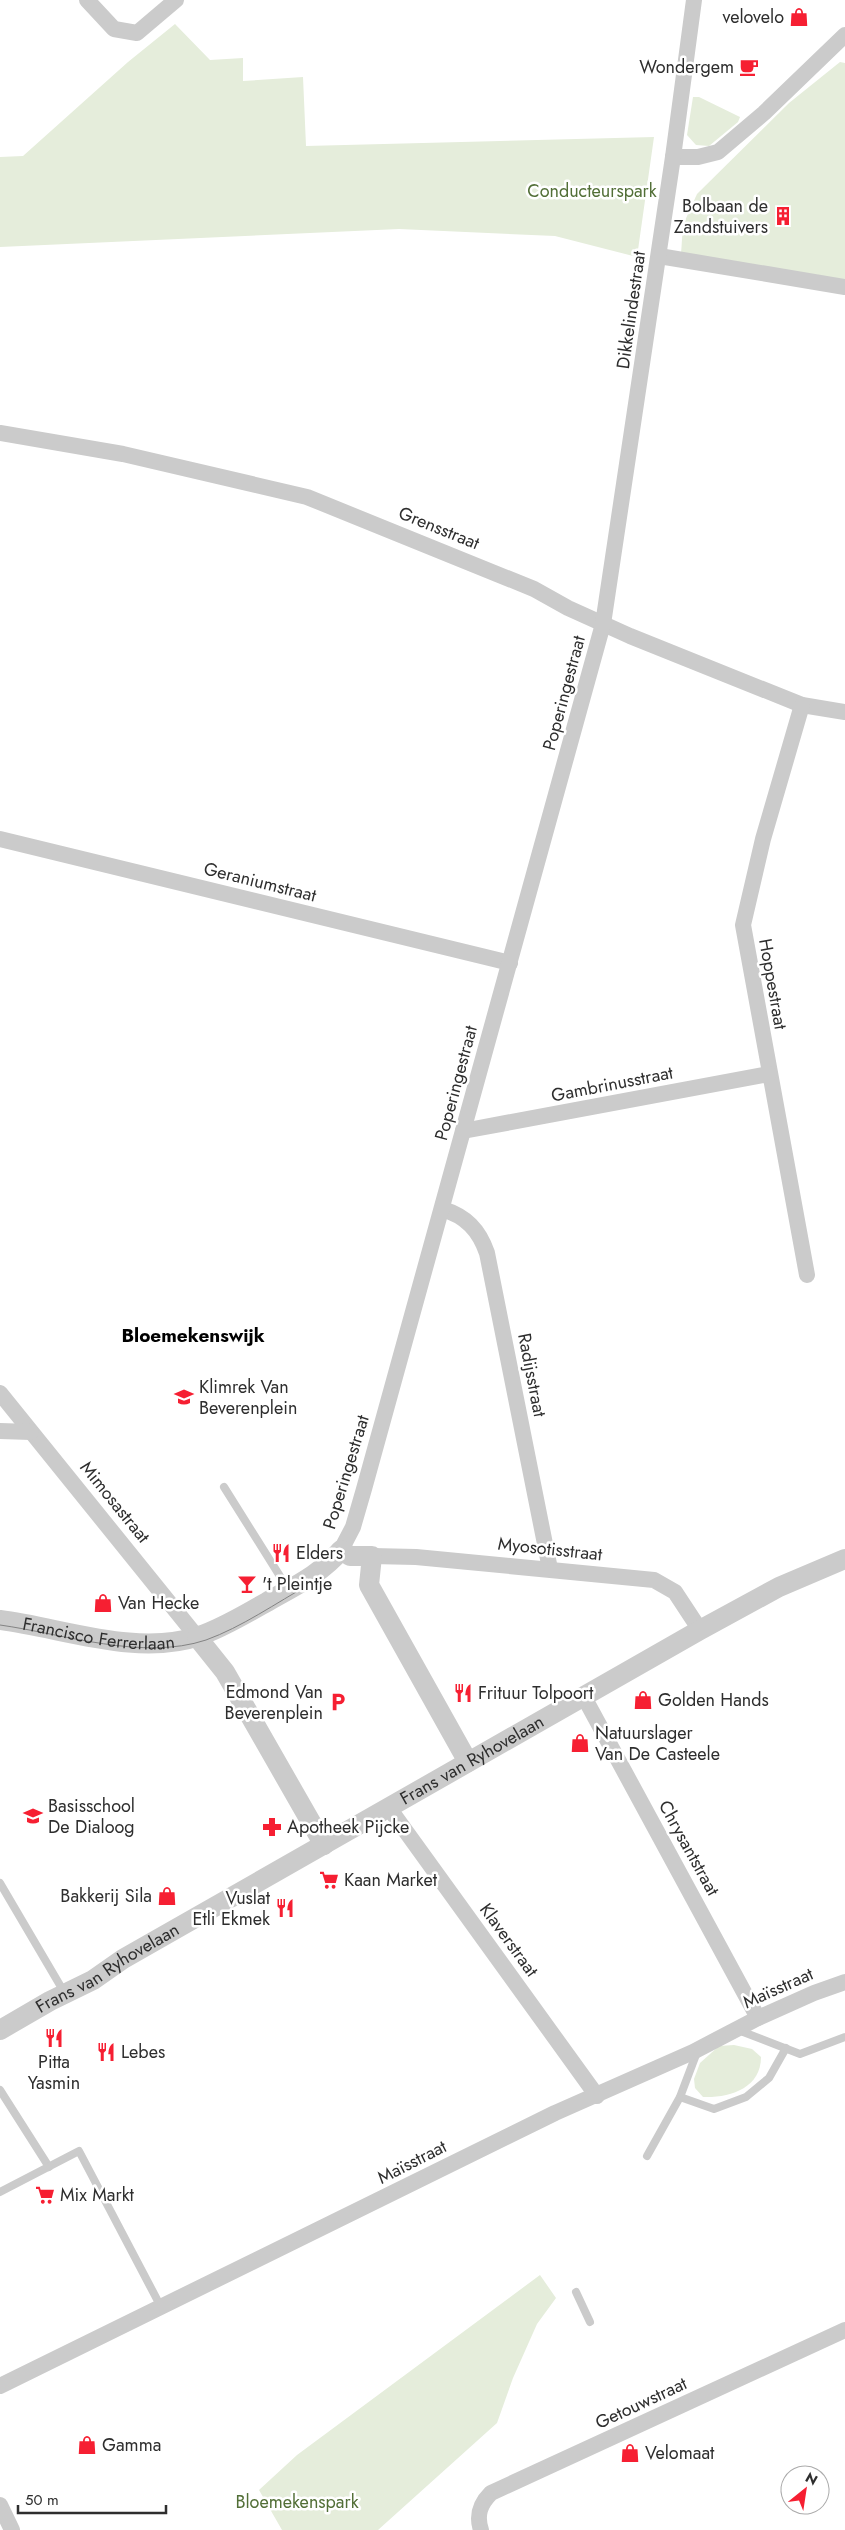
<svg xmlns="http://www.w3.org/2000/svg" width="845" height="2530" font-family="Jost,sans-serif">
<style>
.green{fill:#e5eddb}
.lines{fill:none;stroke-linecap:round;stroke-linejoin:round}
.service{stroke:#cbcbcb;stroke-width:8}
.minor{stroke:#cbcbcb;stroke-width:16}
.tertiary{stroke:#cbcbcb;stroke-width:20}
.tram{stroke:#838383;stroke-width:1}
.labels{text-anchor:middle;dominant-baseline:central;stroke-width:5;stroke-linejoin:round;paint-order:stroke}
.poi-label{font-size:18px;fill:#2e2e2e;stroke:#fff;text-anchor:start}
.park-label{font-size:18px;fill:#526f37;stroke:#fff}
.street-label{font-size:18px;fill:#2e2e2e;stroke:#fff}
.neighbourhood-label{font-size:19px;font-weight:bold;fill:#000;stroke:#fff}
</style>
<rect width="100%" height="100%" fill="#fff"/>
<g class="green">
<polygon points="175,24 210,60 243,58 243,81 303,77 306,146 654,137 637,257 555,236 399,229 0,247 0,157 23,156 128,62"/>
<polygon points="840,62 845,63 845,282 681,254 683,225 697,194 789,103"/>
<polygon points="693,97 699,97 740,117 738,122 709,146 696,145 687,135"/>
<path d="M734,2045l18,4 9,8c0,31 -31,41 -58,40l-8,-9 -1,-9 6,-16 19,-17z"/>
<polygon points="540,2275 556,2298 537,2324 513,2378 497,2423 378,2530 282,2530 259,2490 297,2455"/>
</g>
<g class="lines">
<g class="service">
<polyline points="224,1487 288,1589"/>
<polyline points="0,1883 64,1992"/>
<polyline points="738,2030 800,2054 845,2037"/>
<polyline points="0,2090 49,2167"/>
<polyline points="680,2097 714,2109 746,2097 769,2078 786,2048"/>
<polyline points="647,2156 680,2097 697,2052"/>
<polyline points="0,2192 79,2151 161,2307"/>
<polyline points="576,2292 590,2322"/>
</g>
<g class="minor">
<polyline points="87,0 114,29 137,33 176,0"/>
<polyline points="673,157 698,157 718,152 764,113 845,35"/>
<polyline points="659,256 845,287"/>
<polyline points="0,433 123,454 307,497 534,589 568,608 630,636 802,705 845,712"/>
<polyline points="802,705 763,839 743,925 807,1275"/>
<polyline points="0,839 510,963"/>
<polyline points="463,1131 769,1074"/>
<path d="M442,1209c24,7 37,21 45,44l63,316"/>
<polyline points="0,1393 197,1637"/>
<polyline points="0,1431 31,1432"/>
<polyline points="341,1550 353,1527 364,1489 603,624 673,157 694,0"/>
<polyline points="372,1556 416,1557 654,1580 675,1592 700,1630"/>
<polyline points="584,1697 758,2018"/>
<polyline points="389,1808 597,2096"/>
<polyline points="0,2386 555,2113 693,2052 758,2018 814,1993 845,1982"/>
<polyline points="0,2505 12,2530"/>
<path d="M481,2530c-5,-15 -1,-26 10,-37l354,-163"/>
</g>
<g class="tertiary">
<path id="s1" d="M0,1620c63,8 137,37 199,16 24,-8 46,-22 68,-34 26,-15 54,-28 74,-52l9,6h22l-3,29 99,177"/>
<polyline points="197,1637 225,1672 324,1845"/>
<path id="s2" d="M0,2030l50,-29 43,-21 30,-21 577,-329 79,-43 66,-28"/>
</g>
<path class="tram" d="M0,1625c64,9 143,36 206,15 36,-13 70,-37 104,-56"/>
</g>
<defs>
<g id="shop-bare" transform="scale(1.5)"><path d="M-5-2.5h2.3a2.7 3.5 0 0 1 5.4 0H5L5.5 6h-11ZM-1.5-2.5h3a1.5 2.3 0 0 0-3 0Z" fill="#f61f32" stroke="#fff" stroke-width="2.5" paint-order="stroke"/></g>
<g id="cafe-bare" transform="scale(1.5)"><path d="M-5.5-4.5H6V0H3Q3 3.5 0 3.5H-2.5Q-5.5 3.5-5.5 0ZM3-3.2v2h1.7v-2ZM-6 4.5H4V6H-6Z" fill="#f61f32" stroke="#fff" stroke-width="2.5" paint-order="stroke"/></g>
<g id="building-bare" transform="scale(1.5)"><path d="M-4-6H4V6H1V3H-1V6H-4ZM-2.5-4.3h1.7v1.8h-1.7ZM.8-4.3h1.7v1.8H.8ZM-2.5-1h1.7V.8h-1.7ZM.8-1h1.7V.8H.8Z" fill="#f61f32" stroke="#fff" stroke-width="2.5" paint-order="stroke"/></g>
<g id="school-bare" transform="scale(1.5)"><path d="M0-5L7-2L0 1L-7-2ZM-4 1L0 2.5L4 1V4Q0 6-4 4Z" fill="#f61f32" stroke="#fff" stroke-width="2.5" paint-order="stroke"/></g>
<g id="restaurant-bare" transform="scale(1.5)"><path d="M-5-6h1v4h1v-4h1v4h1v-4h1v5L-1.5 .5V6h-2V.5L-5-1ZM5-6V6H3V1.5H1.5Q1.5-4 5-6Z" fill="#f61f32" stroke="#fff" stroke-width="2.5" paint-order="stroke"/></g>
<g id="bar-bare" transform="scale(1.5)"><path d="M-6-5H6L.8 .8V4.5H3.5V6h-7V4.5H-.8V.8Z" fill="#f61f32" stroke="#fff" stroke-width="2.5" paint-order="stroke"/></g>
<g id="parking-bare" transform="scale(1.5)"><path d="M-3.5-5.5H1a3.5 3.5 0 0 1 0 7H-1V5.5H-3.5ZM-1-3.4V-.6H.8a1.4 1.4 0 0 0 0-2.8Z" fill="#f61f32" stroke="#fff" stroke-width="2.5" paint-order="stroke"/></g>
<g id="pharmacy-bare" transform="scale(1.5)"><path d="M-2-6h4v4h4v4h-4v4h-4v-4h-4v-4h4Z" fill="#f61f32" stroke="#fff" stroke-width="2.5" paint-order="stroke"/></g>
<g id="supermarket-bare" transform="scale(1.5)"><path d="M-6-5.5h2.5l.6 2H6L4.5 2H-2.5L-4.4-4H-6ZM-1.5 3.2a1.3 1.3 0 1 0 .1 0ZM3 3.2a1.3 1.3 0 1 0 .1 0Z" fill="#f61f32" stroke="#fff" stroke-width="2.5" paint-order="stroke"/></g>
</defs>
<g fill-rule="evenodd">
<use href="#shop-bare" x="799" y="17"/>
<use href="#cafe-bare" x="749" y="67"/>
<use href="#building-bare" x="783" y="216"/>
<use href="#school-bare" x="184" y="1397"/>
<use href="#restaurant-bare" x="281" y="1553"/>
<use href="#bar-bare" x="247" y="1584"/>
<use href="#shop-bare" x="103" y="1603"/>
<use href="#restaurant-bare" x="463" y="1693"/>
<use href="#shop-bare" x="643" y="1700"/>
<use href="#parking-bare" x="338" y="1702"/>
<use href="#shop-bare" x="580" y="1743"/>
<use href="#school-bare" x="33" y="1816"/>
<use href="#pharmacy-bare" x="272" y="1827"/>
<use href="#supermarket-bare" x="329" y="1880"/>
<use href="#shop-bare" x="167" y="1896"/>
<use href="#restaurant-bare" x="285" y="1908"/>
<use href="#restaurant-bare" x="54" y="2038"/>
<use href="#restaurant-bare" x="106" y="2052"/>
<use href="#supermarket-bare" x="45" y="2195"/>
<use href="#shop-bare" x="87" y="2445"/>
<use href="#shop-bare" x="630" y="2453"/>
</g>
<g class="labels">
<g class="poi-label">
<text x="784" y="17" text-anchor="end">velovelo</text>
<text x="734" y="67" text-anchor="end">Wondergem</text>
<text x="768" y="206" text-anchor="end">Bolbaan de<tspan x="768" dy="21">Zandstuivers</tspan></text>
<text x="199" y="1387">Klimrek Van<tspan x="199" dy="21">Beverenplein</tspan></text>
<text x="296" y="1553">Elders</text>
<text x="262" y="1584">'t Pleintje</text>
<text x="118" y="1603">Van Hecke</text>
<text x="323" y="1692" text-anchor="end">Edmond Van<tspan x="323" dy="21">Beverenplein</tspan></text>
<text x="478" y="1693">Frituur Tolpoort</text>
<text x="658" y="1700">Golden Hands</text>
<text x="595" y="1733">Natuurslager<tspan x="595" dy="21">Van De Casteele</tspan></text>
<text x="48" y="1806">Basisschool<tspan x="48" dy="21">De Dialoog</tspan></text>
<text x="287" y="1827">Apotheek Pijcke</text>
<text x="344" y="1880">Kaan Market</text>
<text x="152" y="1896" text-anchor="end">Bakkerij Sila</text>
<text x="270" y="1898" text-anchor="end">Vuslat<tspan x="270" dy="21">Etli Ekmek</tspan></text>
<text x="121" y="2052">Lebes</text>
<text x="54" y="2062" text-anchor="middle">Pitta<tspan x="54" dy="21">Yasmin</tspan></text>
<text x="60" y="2195">Mix Markt</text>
<text x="102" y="2445">Gamma</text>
<text x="645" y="2453">Velomaat</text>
</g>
<g class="park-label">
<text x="592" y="191">Conducteurspark</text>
<text x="297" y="2502">Bloemekenspark</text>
</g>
<g class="street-label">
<text transform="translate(631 310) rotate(-82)">Dikkelindestraat</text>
<text transform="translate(439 528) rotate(22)">Grensstraat</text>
<text transform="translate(564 693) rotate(-75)">Poperingestraat</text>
<text transform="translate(260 882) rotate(14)">Geraniumstraat</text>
<text transform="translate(773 984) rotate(80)">Hoppestraat</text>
<text transform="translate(456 1083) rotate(-75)">Poperingestraat</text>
<text transform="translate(612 1084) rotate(-11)">Gambrinusstraat</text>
<text transform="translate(532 1375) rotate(79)">Radijsstraat</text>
<text transform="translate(346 1472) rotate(-73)">Poperingestraat</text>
<text transform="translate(115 1502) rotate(51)">Mimosastraat</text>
<text transform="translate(550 1549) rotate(6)">Myosotisstraat</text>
<text stroke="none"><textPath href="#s1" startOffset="100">Francisco Ferrerlaan</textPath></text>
<text stroke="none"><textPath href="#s2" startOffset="544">Frans van Ryhovelaan</textPath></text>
<text transform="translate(689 1848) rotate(61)">Chrysantstraat</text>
<text transform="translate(509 1940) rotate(54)">Klaverstraat</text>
<text stroke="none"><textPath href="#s2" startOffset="124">Frans van Ryhovelaan</textPath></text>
<text transform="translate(778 1988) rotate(-24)">Maïsstraat</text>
<text transform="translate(412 2162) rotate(-27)">Maïsstraat</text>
<text transform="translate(641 2403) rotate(-25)">Getouwstraat</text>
</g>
<g class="neighbourhood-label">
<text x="193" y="1335">Bloemekenswijk</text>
</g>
</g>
<g transform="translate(805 2490) rotate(30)"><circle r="24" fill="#ffffff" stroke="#ababab"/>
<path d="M0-4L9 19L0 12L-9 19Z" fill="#f61f32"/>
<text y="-8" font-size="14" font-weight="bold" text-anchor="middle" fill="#2e2e2e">N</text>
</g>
<path d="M18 2505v8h148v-8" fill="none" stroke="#2e2e2e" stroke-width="2.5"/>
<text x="25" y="2505" font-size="15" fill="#2e2e2e" stroke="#ffffff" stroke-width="4" paint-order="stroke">50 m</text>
</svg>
